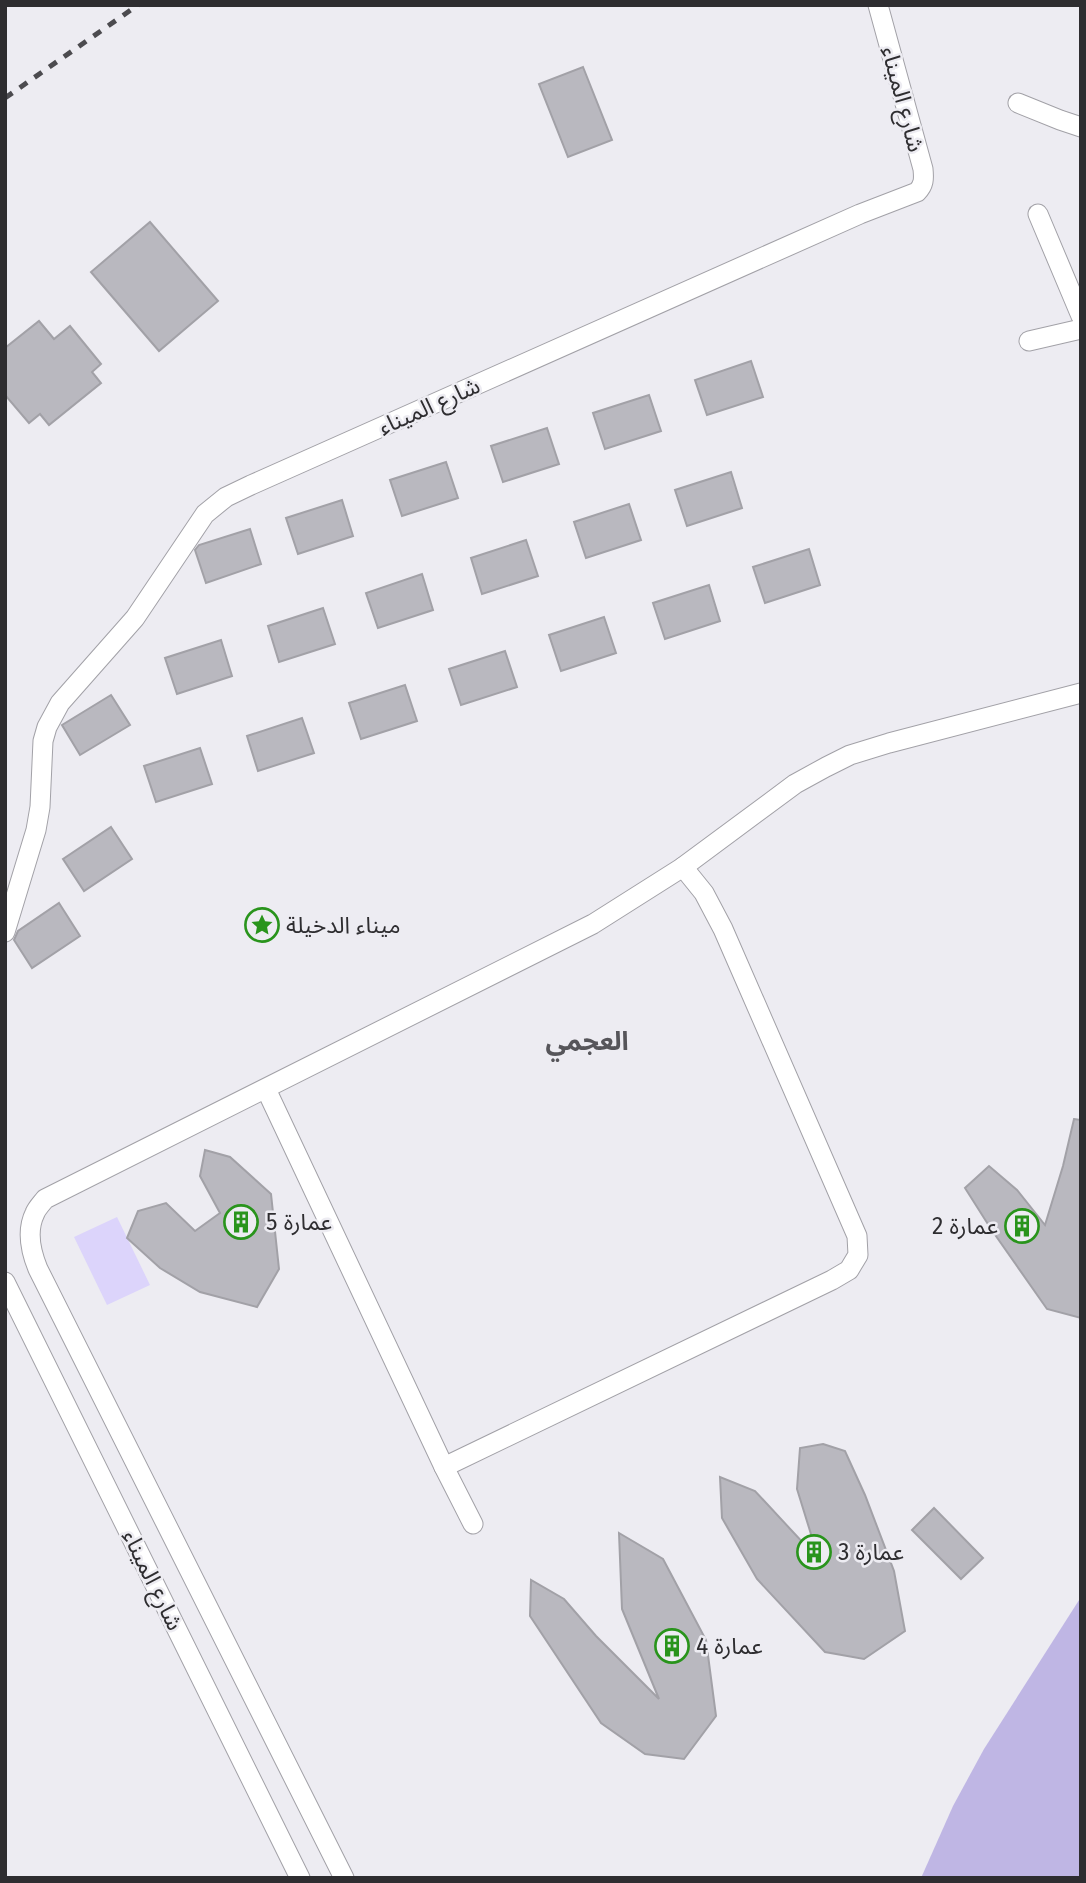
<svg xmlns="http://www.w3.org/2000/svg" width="1086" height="1883" font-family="'Fira Sans','Noto Sans Arabic',sans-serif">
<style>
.green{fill:#dcd4fb}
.water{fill:#bfb6e4}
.building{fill:#b9b8bf;stroke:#a2a1a7;stroke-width:2}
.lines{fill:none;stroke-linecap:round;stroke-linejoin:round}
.street-casing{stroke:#a2a1a7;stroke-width:21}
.street{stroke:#fff;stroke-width:19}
.rail{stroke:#4c4b4f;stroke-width:5;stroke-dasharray:9 9;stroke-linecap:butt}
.labels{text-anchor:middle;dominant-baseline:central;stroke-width:5;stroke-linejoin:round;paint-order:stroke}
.street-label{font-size:23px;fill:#2e2d30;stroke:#edecf2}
.poi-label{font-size:23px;fill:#2e2d30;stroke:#edecf2;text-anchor:start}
.quarter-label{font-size:26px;font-weight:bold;fill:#56555a;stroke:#edecf2}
</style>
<rect width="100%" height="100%" fill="#edecf2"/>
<polygon class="green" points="117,1217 150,1285 107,1305 74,1237"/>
<polygon class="water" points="1081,1597 1081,1878 921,1878 953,1806 984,1749"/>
<g class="building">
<polygon points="583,67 612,140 568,157 539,84"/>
<polygon points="150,222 218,301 159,351 91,272"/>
<polygon points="39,321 54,339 70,326 101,364 92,372 101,383 49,425 40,414 29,423 5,395 5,348"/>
<polygon points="751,361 763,397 707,415 695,380"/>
<polygon points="649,395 661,431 605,449 593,413"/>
<polygon points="547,428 559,464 503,482 491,446"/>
<polygon points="446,462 458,498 402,516 390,480"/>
<polygon points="731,472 742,508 687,526 675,490"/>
<polygon points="342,500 353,536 298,554 286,518"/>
<polygon points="629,504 641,540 586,558 574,522"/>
<polygon points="250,529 261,564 206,583 195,550 199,545"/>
<polygon points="526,540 538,576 482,594 471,558"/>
<polygon points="809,549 820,585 765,603 753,567"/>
<polygon points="422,574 433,610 378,628 366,593"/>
<polygon points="709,585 720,621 665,639 653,603"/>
<polygon points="323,608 335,644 279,662 268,626"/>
<polygon points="604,617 616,653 561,671 549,635"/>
<polygon points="221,640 232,676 177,694 165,658"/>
<polygon points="505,651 517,687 461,705 449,669"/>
<polygon points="405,685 417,721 361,739 349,703"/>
<polygon points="111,695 130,725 80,755 62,725"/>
<polygon points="302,718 314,753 258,771 247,736"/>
<polygon points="200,748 212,784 156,802 144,766"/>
<polygon points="111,827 132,859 84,891 63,859"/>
<polygon points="59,903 80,936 32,968 14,940 18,931"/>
<polygon points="1074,1119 1081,1120 1081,1318 1047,1309 991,1229 965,1188 989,1166 1017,1190 1045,1225 1063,1166"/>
<polygon points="205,1150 230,1157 271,1194 279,1269 257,1307 200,1292 160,1268 127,1238 138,1211 166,1203 195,1231 220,1213 200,1176"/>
<polygon points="823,1444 845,1451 865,1495 894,1571 905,1631 864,1659 825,1652 757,1579 722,1518 720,1477 755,1491 819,1560 797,1489 800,1448"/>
<polygon points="934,1508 983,1558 961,1579 912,1530"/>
<polygon points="619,1533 663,1559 706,1640 716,1716 684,1759 645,1754 601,1723 530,1616 531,1580 564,1599 596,1636 659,1699 622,1609"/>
</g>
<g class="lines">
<g class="street-casing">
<g id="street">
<polyline points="1018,103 1060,120 1081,127"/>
<polyline points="1038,214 1081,316"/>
<polyline points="1029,341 1081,329"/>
<path d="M5,932l31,-102 4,-23 3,-66 4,-14 13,-24 75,-85 70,-104 21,-17 25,-12 609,-271 57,-22c7,-7 7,-13 6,-23l-45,-164"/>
<polyline points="266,1089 444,1467 473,1524"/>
<polyline points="5,1282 300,1878"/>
<polyline points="444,1467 832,1280 849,1270 858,1255 857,1236 723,929 704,893 683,867"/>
<path d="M344,1878l-306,-609c-7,-17 -12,-38 -3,-56 2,-5 7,-10 10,-14l548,-275 90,-57 112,-83 31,-17 24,-12 39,-12 192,-50"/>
</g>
</g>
<use href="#street" class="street"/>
<polyline class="rail" points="5,98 138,5"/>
</g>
<defs>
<g id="sight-ring" transform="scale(1.75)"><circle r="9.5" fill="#edecf2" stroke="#29941c" stroke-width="1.5"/><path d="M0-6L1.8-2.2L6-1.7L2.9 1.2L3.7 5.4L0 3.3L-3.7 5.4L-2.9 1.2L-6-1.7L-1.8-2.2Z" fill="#29941c"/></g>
<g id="building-ring" transform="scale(1.75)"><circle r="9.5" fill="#edecf2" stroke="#29941c" stroke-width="1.5"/><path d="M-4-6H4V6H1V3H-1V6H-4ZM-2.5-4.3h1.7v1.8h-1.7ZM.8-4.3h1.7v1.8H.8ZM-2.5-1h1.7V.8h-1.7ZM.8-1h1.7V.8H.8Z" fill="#29941c"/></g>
</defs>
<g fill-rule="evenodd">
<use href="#sight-ring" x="262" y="925"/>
<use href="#building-ring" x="241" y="1222"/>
<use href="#building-ring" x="1022" y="1226"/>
<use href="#building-ring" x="814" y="1552"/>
<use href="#building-ring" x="672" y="1646"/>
</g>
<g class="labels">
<g class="street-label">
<text transform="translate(903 99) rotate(75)">شارع الميناء</text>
<text transform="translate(429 406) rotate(-24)">شارع الميناء</text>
<text transform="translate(153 1580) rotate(64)">شارع الميناء</text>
</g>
<g class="poi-label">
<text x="286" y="925">ميناء الدخيلة</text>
<text x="266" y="1222">عمارة 5</text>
<text x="998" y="1226" text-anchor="end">عمارة 2</text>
<text x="838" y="1552">عمارة 3</text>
<text x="696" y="1646">عمارة 4</text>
</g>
<g class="quarter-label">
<text x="587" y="1041">العجمي</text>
</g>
</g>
<rect width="1086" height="1883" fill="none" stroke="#2e2d30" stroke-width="14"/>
</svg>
